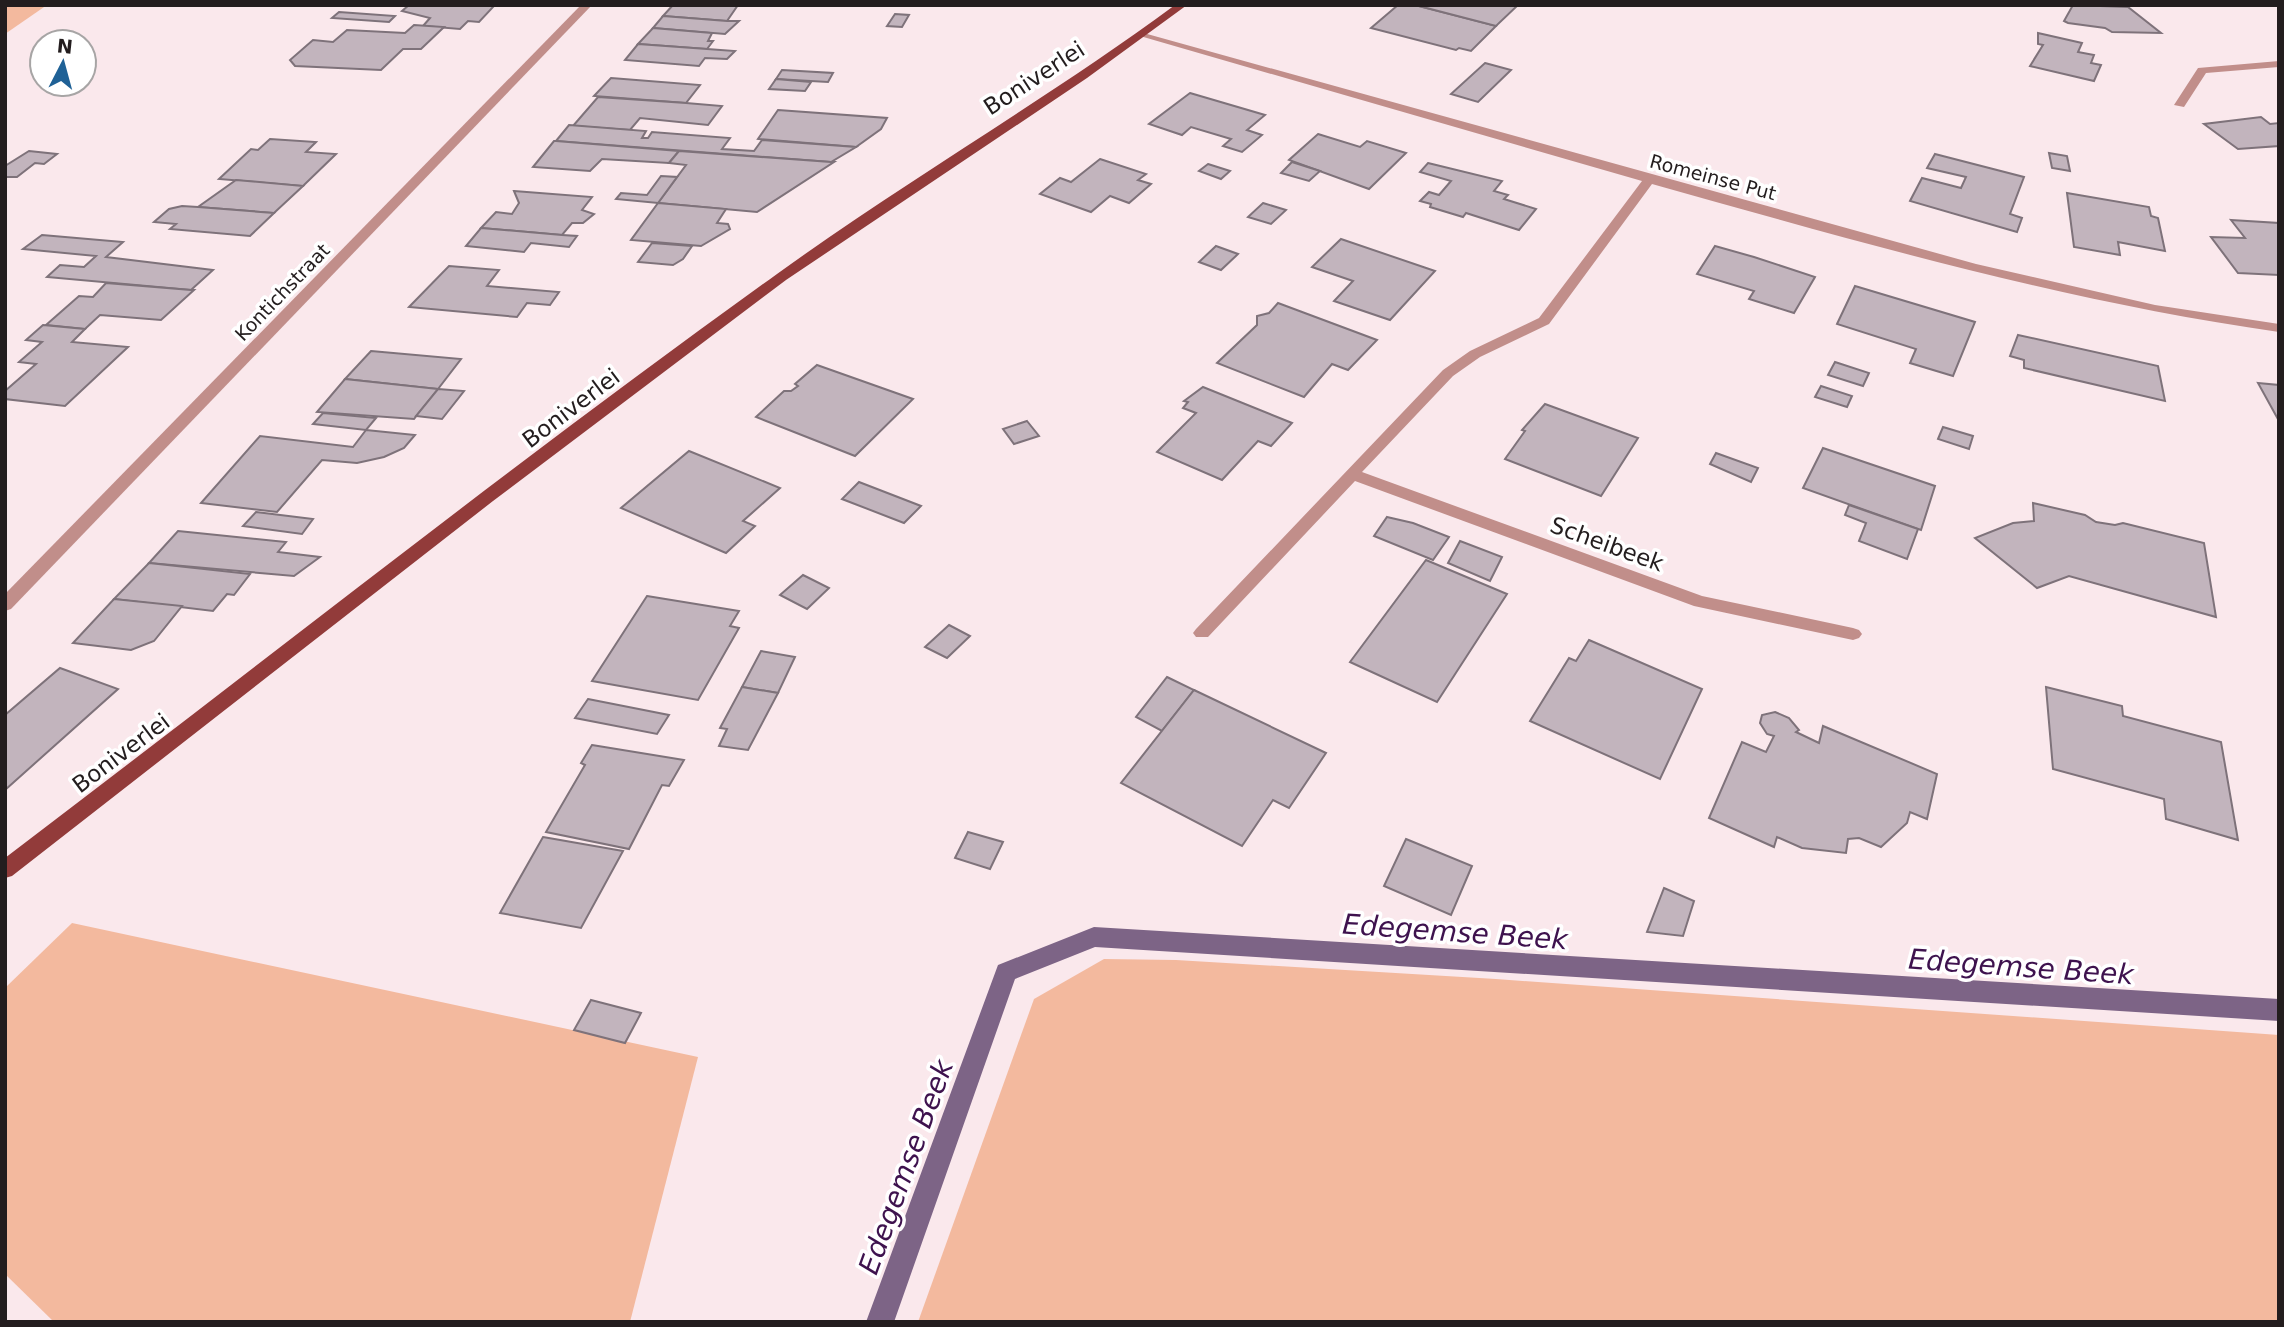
<svg xmlns="http://www.w3.org/2000/svg" width="2284" height="1327" font-family="'DejaVu Sans',sans-serif">
<style>
.green{fill:#f3b99e}
.lines{fill:none;stroke-linecap:round;stroke-linejoin:round}
.stream{fill:#7d6486;fill-rule:evenodd}
.building{fill:#c2b4bd;stroke:#7e727a;stroke-width:2}
.minor{fill:#c18e8a;fill-rule:evenodd}
.major{fill:#923b3a;fill-rule:evenodd}
.labels{text-anchor:middle;dominant-baseline:central;stroke-width:7;stroke-linejoin:round;paint-order:stroke}
.far-street-label{font-size:19px;fill:#231d1e;stroke:#fff}
.street-label{font-size:23px;fill:#231d1e;stroke:#fff}
.near-water-label{font-size:28px;font-style:italic;fill:#3e124e;stroke:#fff}
</style>
<rect width="100%" height="100%" fill="#fae8ec"/>
<g class="green">
<polygon points="5,5 47,5 5,34"/>
<polygon points="72,923 698,1057 630,1322 54,1322 5,1274 5,988"/>
<polygon points="1104,959 1176,960 1496,979 2279,1035 2279,1322 918,1322 1034,999"/>
</g>
<g class="lines">
<polygon class="stream" points="1094,927 2279,999 2279,1021 1095,947 1015,979 894,1322 866,1322 998,965"/>
</g>
<g class="building">
<polygon points="409,5 476,5 494,6 479,22 468,21 460,29 423,26 430,18 402,11"/>
<polygon points="673,5 738,5 727,21 663,16"/>
<polygon points="1398,5 1415,5 1496,26 1471,51 1459,48 1456,50 1371,28"/>
<polygon points="1415,5 1518,5 1496,26"/>
<polygon points="2073,5 2128,7 2161,33 2112,32 2105,28 2068,23 2064,21"/>
<polygon points="339,12 395,16 389,22 332,18"/>
<polygon points="895,14 909,15 902,27 887,26"/>
<polygon points="663,16 727,21 739,21 725,34 653,28"/>
<polygon points="414,25 444,27 421,49 403,49 381,70 295,66 290,60 313,40 333,42 347,30 405,33"/>
<polygon points="653,28 712,33 708,41 713,41 707,49 638,44"/>
<polygon points="2038,33 2082,43 2078,52 2094,55 2091,63 2101,65 2094,81 2030,66 2043,45 2038,44"/>
<polygon points="638,44 707,49 735,51 727,59 705,58 699,66 625,60"/>
<polygon points="1485,63 1511,70 1478,102 1451,94"/>
<polygon points="782,70 833,73 828,82 776,79"/>
<polygon points="611,78 700,85 686,103 594,96"/>
<polygon points="776,79 811,82 805,91 769,89"/>
<polygon points="1190,93 1265,115 1247,130 1262,135 1242,152 1223,146 1231,139 1191,127 1182,135 1149,124"/>
<polygon points="598,97 686,103 722,106 708,125 640,118 630,130 573,126"/>
<polygon points="778,110 887,118 881,129 856,147 758,139"/>
<polygon points="2261,117 2270,124 2279,123 2279,146 2238,149 2204,124"/>
<polygon points="569,125 646,131 642,138 648,138 652,132 730,138 722,149 754,151 762,140 856,147 831,162 556,141"/>
<polygon points="1318,134 1360,147 1367,141 1406,153 1369,189 1289,160"/>
<polygon points="270,139 316,142 306,152 336,154 303,186 219,179 251,149 258,150"/>
<polygon points="554,141 556,141 679,151 669,163 602,159 590,171 533,167"/>
<polygon points="29,151 57,154 44,164 35,163 17,177 5,177 5,166"/>
<polygon points="679,151 831,162 834,162 757,212 658,203 686,165 669,163"/>
<polygon points="2049,153 2067,156 2070,171 2052,168"/>
<polygon points="1935,154 2024,177 2010,214 2022,218 2017,232 1910,201 1922,178 1961,188 1966,177 1927,168"/>
<polygon points="1100,159 1146,174 1138,180 1151,184 1129,203 1110,196 1091,212 1040,194 1060,178 1071,182"/>
<polygon points="1292,162 1320,171 1309,181 1281,173"/>
<polygon points="1428,163 1502,181 1494,191 1508,195 1504,199 1536,209 1519,230 1466,213 1463,217 1430,207 1431,204 1420,201 1429,192 1439,195 1451,181 1420,172"/>
<polygon points="1208,164 1230,171 1221,179 1199,171"/>
<polygon points="661,176 677,177 658,203 616,199 621,193 647,195"/>
<polygon points="236,180 303,186 274,213 198,207"/>
<polygon points="514,191 592,197 582,210 594,214 583,223 572,223 562,235 481,228 496,212 512,214 519,203"/>
<polygon points="2067,193 2149,207 2151,216 2158,218 2165,251 2118,242 2120,255 2074,247"/>
<polygon points="658,203 726,209 717,223 728,224 730,229 701,246 631,240"/>
<polygon points="1263,203 1286,210 1271,224 1248,217"/>
<polygon points="182,206 198,207 274,213 250,236 170,229 176,224 154,222 169,209"/>
<polygon points="2231,220 2279,223 2279,275 2238,273 2211,237 2245,238"/>
<polygon points="481,228 562,235 577,236 569,247 531,243 524,252 466,246"/>
<polygon points="42,235 123,242 106,257 213,270 191,290 47,277 60,265 84,267 96,256 23,249"/>
<polygon points="1341,239 1435,271 1390,320 1334,301 1353,281 1312,267"/>
<polygon points="652,243 692,246 683,259 673,265 638,262"/>
<polygon points="1216,246 1238,254 1221,270 1199,262"/>
<polygon points="1715,246 1754,257 1815,277 1794,313 1749,299 1754,291 1697,274"/>
<polygon points="449,266 499,270 487,286 559,292 550,305 527,303 517,317 409,307"/>
<polygon points="106,283 191,290 194,290 161,320 100,315 85,329 46,325 79,296 93,297"/>
<polygon points="1855,286 1975,322 1953,376 1910,363 1916,349 1837,324"/>
<polygon points="1278,303 1377,340 1348,370 1332,364 1304,397 1217,363 1257,325 1257,316 1269,313"/>
<polygon points="43,325 85,329 72,342 128,347 65,406 5,399 5,391 36,364 19,362 42,342 26,340"/>
<polygon points="2018,335 2158,366 2165,401 2024,368 2024,360 2010,356"/>
<polygon points="371,351 461,359 438,389 345,379"/>
<polygon points="1835,362 1869,373 1863,386 1828,375"/>
<polygon points="817,365 913,399 855,456 756,417 784,391 791,391 798,386 795,384"/>
<polygon points="345,379 438,389 414,419 317,412"/>
<polygon points="2258,383 2279,385 2279,421"/>
<polygon points="1821,386 1852,396 1847,407 1815,397"/>
<polygon points="1203,387 1292,423 1271,446 1258,441 1222,480 1157,452 1196,413 1183,408 1188,402 1184,401"/>
<polygon points="438,389 464,391 442,419 416,416"/>
<polygon points="1545,404 1638,438 1601,496 1505,459 1525,431 1522,430"/>
<polygon points="323,413 376,418 366,430 313,424"/>
<polygon points="1027,421 1039,436 1014,444 1003,429"/>
<polygon points="1943,427 1973,436 1969,449 1938,439"/>
<polygon points="366,430 415,435 404,448 384,457 357,463 322,460 277,512 201,503 260,436 353,447"/>
<polygon points="1823,448 1935,486 1921,530 1803,488"/>
<polygon points="689,451 780,488 743,521 755,526 726,553 621,508"/>
<polygon points="1716,453 1758,468 1751,482 1710,464"/>
<polygon points="859,482 921,506 904,523 842,499"/>
<polygon points="2033,503 2085,515 2096,522 2115,525 2123,523 2204,543 2216,617 2069,576 2037,588 1975,538 2013,523 2034,521"/>
<polygon points="1849,505 1918,529 1907,559 1859,541 1866,523 1845,515"/>
<polygon points="256,512 313,519 302,534 243,526"/>
<polygon points="1387,517 1413,523 1449,537 1433,560 1374,536"/>
<polygon points="178,531 286,542 278,552 320,557 294,576 149,563"/>
<polygon points="1460,541 1502,557 1490,581 1448,563"/>
<polygon points="1426,560 1507,594 1437,702 1350,662"/>
<polygon points="149,563 250,574 234,595 227,594 213,611 114,599"/>
<polygon points="803,575 829,588 807,609 780,595"/>
<polygon points="647,596 739,611 730,626 739,628 698,700 592,681"/>
<polygon points="114,599 182,606 154,641 131,650 73,643"/>
<polygon points="949,625 970,636 947,658 925,647"/>
<polygon points="1589,640 1702,689 1660,779 1530,721 1569,658 1576,661"/>
<polygon points="761,651 795,657 778,693 742,687"/>
<polygon points="60,668 118,689 5,790 5,715"/>
<polygon points="1167,677 1194,690 1162,731 1136,717"/>
<polygon points="742,687 778,693 748,750 719,746 727,729 720,728"/>
<polygon points="2046,687 2122,706 2123,716 2221,742 2238,840 2166,819 2164,799 2053,769"/>
<polygon points="1194,690 1326,753 1289,808 1273,800 1242,846 1121,783"/>
<polygon points="588,699 669,715 657,734 575,718"/>
<polygon points="1775,712 1789,718 1799,730 1796,732 1819,743 1823,726 1937,774 1927,819 1910,812 1907,823 1881,847 1859,838 1848,839 1846,853 1802,848 1777,837 1774,847 1709,818 1742,742 1766,752 1774,736 1767,734 1760,723 1762,715"/>
<polygon points="592,745 684,760 669,786 662,785 629,849 546,832 585,765 581,763"/>
<polygon points="968,832 1003,842 990,869 955,858"/>
<polygon points="543,837 623,851 581,928 500,913"/>
<polygon points="1406,839 1472,866 1451,915 1384,886"/>
<polygon points="1664,888 1694,901 1683,936 1647,932"/>
<polygon points="591,1000 641,1013 625,1043 574,1030"/>
</g>
<g class="lines">
<g class="minor">
<polygon points="581,5 592,5 11,609 5,611 5,594"/>
<path d="M1140,32l836,232 179,41 124,19v8c-213,-30 -420,-90 -627,-148l-103,140 -69,33 -27,19 -91,96 340,124 151,32 6,2 3,4 -3,4 -6,2 -159,-34 -339,-125 -147,156h-12l-3,-4 3,-4 247,-259 27,-19 69,-33 103,-137 -502,-145z"/>
<polygon points="2279,61 2279,67 2206,73 2184,107 2174,105 2198,68"/>
</g>
<path class="major" d="M1175,5h12l-100,73 -301,202 -293,221 -481,375 -7,2v-20c257,-195 510,-396 772,-584 130,-94 269,-174 398,-269z"/>
</g>
<g class="labels">
<g class="far-street-label">
<text transform="translate(1713 177) rotate(15)">Romeinse Put</text>
<text transform="translate(282 292) rotate(-46)">Kontichstraat</text>
</g>
<g class="street-label">
<text transform="translate(1034 78) rotate(-33)">Boniverlei</text>
<text transform="translate(571 408) rotate(-37)">Boniverlei</text>
<text transform="translate(1607 544) rotate(20)">Scheibeek</text>
<text transform="translate(121 753) rotate(-37)">Boniverlei</text>
</g>
<g class="near-water-label">
<text transform="translate(1455 932) rotate(4)">Edegemse Beek</text>
<text transform="translate(2021 967) rotate(4)">Edegemse Beek</text>
<text transform="translate(906 1167) rotate(-70)">Edegemse Beek</text>
</g>
</g>
<rect width="2284" height="1327" fill="none" stroke="#231d1e" stroke-width="14"/>
<g transform="translate(63 63) rotate(6)"><circle r="33" fill="#ffffff" stroke="#a7a5a5" stroke-width="2"/>
<path d="M0-5L12 26L0 18L-12 26Z" fill="#1f6196"/>
<text y="-10" font-size="19" font-weight="bold" text-anchor="middle" fill="#231d1e">N</text>
</g>
</svg>
